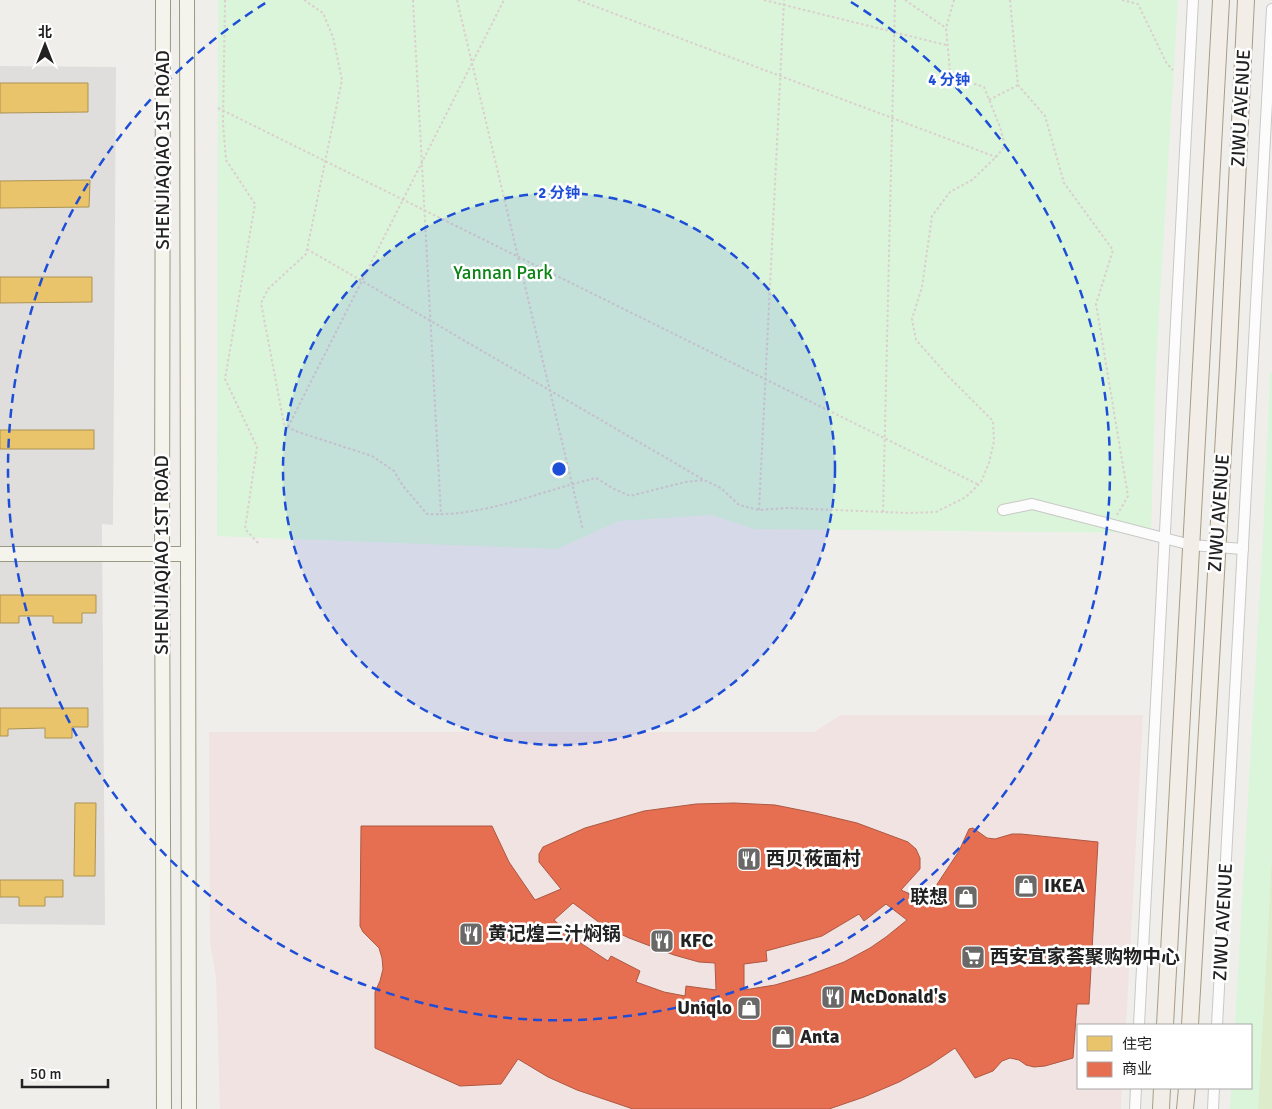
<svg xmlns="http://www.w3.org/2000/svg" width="1272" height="1109" font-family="Signika,'Noto Sans SC',sans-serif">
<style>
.residential{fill:#dfdedc}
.commercial{fill:#f1e3e1}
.grass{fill:#ddeccb}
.park{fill:#daf5da}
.homes{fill:#e9c46a;stroke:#ad9354}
.shops{fill:#e76f51;stroke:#ac5843;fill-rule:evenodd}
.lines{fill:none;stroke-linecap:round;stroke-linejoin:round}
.street-casing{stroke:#c9c8c7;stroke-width:12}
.secondary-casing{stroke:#999a82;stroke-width:16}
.primary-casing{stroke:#a79c86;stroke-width:18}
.path{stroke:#dccecd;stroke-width:2;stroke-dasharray:2.5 2.5;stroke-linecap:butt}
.street{stroke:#fdfcfc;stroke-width:10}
.secondary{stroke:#f4f4ed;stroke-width:14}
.primary{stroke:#f3ede7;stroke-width:16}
.path-bridge{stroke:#dccecd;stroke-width:2;stroke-dasharray:2.5 2.5;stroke-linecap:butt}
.ring{fill:none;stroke:#1d4ed8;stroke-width:2.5;stroke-dasharray:9 6}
.labels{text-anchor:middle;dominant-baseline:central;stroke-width:5;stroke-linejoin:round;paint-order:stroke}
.street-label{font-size:19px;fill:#222;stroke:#fff}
.park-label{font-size:19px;fill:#0c8416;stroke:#fff}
.poi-label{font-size:19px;font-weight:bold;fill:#222;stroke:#fff;text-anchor:start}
.centre{fill:#1d4ed8;stroke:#fff;stroke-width:2.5}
.ring-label{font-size:15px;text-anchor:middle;font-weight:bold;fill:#1d4ed8;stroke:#fff;stroke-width:5;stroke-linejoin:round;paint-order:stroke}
</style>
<rect width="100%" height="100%" fill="#f0eeeb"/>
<polygon class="residential" points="0,66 116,67 113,525 102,524 105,925 0,924"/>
<polygon class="commercial" points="841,715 1143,715 1126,1025 1078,1025 1078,1088 1122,1088 1121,1109 220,1109 216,977 210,943 209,732 814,732"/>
<polygon class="grass" points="1272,853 1272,1109 1258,1109"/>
<g class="park">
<polygon points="218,0 1178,0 1156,363 1151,533 754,529 712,515 619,521 557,549 217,536"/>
<polygon points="1270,373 1272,373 1272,853 1258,1109 1230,1109 1231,1088 1251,1088 1251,1025 1235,1025 1263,538"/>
</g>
<g class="homes">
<polygon points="0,83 88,83 88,112 0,113"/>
<polygon points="90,180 89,207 0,208 0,181"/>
<polygon points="0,277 92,277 92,302 0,303"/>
<rect x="0" y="430" width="94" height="19"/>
<polygon points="0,595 96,595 96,613 82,613 82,623 53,623 53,616 19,616 19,623 0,623"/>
<polygon points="0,708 88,708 88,727 72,727 72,738 45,738 45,728 8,729 8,736 0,736"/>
<polygon points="75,803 96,803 95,876 74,876"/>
<polygon points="0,880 63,880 63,897 45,897 45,906 19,906 19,897 0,897"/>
</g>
<path class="shops" d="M734,803l41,2 40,8 42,10 51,19 8,7 4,9v11l-19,21 25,11 33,-50 10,-22 4,-1 14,10 8,1 17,-5h9l77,8 -9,162h-12l-4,54 -28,8 -11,1 -8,-2 -7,-5 -9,-2 -8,3 -9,10 -18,7 -20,-30 -25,17 -31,17 -35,15 -35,12h-196l-56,-19 -29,-13 -30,-18 -17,25 -41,2 -85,-38v-56l5,-11 3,-12 -1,-11 -3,-10 -16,-16 -3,-6 1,-100h131l17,36 26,38 26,-11 -22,-27v-8l4,-7 42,-19 59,-17 52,-7zM573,903l31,23 25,12 45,17 25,7 16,1 1,27 -30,-4 -1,10 -21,-4 -28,-10 4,-11 -29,-15 -3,5 -32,-21 -22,-20zM886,904l21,16 -21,17 -16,11 -26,14 -35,13 -34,10 -31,5v-26l23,-3 -1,-10 56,-15 37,-22 5,7z"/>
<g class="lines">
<g class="street-casing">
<g id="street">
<polyline points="1003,510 1032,504 1191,545 1243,549"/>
<polyline points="1139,1025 1193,0"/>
<polyline points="1217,1025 1272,9"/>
<polyline points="1135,1109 1136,1088"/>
<polyline points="1213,1109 1214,1088"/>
</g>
</g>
<g class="secondary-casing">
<g id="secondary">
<polyline points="163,0 162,554 164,1109"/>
<polyline points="187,0 189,1109"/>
<polyline points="0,554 187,554"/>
</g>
</g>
<g class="primary-casing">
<g id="primary">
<polyline points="1165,1025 1221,0"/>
<polyline points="1190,1025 1228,365 1246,0"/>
<polyline points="1161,1109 1162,1088"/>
<polyline points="1185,1109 1187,1088"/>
</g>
</g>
<g class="path">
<path d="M304,0l19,13 10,24 9,43 -36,174 -38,35 -7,14 23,121 11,7 77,25 22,15 9,15 24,28c58,3 113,-23 169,-36l18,11 16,7 55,-14 19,-2 17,8 18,17 20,5 29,-2 121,5 27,-1 30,-15 15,-15 8,-19 5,-22 -1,-20 -44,-44 -33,-37 -4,-21 10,-32 10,-71 18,-24 22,-12 24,-23 9,-11 -5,-19 -16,-40 -18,-6 -16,-10 -4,-43 8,-28"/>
<polyline points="413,0 441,515"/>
<polyline points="457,0 583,530"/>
<polyline points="578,0 996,157"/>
<polyline points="764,0 946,45"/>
<polyline points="905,0 946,28"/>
<polyline points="1010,0 1018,85 1045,116 1064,183 1113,250 1096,304 1128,496 1117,515"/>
<polyline points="1122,0 1138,4 1167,64 1173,70"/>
<polyline points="989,100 1018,85"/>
<polyline points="218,108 979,485"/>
<polyline points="307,249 704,480"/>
<polyline points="288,427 504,0"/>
<polyline points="759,510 784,0"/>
<polyline points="883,512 895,0"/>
</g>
<use href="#street" class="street"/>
<use href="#secondary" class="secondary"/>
<use href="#primary" class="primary"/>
<polyline class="path-bridge" points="225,0 223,123 226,160 255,204 225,379 257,447 245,529 259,544"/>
</g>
<circle cx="559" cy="469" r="276" fill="#1d4ed8" fill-opacity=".12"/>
<g class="ring">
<circle cx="559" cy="469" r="276"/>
<path d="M851 2A551 551 0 1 1 267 2"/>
</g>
<defs>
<g id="restaurant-square" transform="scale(1.25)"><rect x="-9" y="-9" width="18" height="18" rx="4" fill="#6a6968" stroke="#fff"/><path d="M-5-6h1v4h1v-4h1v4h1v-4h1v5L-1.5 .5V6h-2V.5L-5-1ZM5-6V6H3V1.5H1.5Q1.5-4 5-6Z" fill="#fff"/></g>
<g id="shop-square" transform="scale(1.25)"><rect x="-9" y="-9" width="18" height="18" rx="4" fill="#6a6968" stroke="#fff"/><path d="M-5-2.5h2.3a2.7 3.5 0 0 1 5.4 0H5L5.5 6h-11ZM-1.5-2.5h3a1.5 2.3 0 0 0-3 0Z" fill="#fff"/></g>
<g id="supermarket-square" transform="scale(1.25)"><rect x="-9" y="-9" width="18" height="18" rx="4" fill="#6a6968" stroke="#fff"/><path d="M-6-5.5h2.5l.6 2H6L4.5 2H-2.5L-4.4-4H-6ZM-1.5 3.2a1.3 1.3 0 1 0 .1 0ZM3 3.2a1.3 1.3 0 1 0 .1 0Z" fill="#fff"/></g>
</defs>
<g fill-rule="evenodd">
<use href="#restaurant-square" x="749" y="859"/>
<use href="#shop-square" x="1026" y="886"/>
<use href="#shop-square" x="966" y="897"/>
<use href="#restaurant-square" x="471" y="934"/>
<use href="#restaurant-square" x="662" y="941"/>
<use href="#supermarket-square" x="973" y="957"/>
<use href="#restaurant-square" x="833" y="997"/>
<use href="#shop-square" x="749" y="1008"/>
<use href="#shop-square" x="783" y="1037"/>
</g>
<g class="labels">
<g class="street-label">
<text transform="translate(1241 108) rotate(-87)">ZIWU AVENUE</text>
<text transform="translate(163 150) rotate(-90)">SHENJIAQIAO 1ST ROAD</text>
<text transform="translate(1219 513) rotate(-86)">ZIWU AVENUE</text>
<text transform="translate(162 555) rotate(-90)">SHENJIAQIAO 1ST ROAD</text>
<text transform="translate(1223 922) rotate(-87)">ZIWU AVENUE</text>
</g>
<g class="park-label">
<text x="503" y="273">Yannan Park</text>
</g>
<g class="poi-label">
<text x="766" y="859">西贝莜面村</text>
<text x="1044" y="886">IKEA</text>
<text x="948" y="897" text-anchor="end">联想</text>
<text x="488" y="934">黄记煌三汁焖锅</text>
<text x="680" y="941">KFC</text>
<text x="990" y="957">西安宜家荟聚购物中心</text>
<text x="850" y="997">McDonald's</text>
<text x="732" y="1008" text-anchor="end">Uniqlo</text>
<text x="800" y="1037">Anta</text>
</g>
</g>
<circle cx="559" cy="469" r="8" class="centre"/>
<g class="ring-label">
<text x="949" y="85">4 分钟</text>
<text x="559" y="198">2 分钟</text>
</g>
<rect x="1077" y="1024" width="175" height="65" fill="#ffffff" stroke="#a7a7a7"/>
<rect x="1087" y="1036" width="25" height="15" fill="#e9c46a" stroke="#a7a7a7"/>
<text x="1122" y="1049" font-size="15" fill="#222222">住宅</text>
<rect x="1087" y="1062" width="25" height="15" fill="#e76f51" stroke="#a7a7a7"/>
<text x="1122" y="1074" font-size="15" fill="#222222">商业</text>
<g transform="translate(45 45)" stroke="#ffffff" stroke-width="4" paint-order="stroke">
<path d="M0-4L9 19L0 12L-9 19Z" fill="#222222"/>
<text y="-8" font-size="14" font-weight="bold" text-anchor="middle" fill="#222222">北</text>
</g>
<path d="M22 1079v8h86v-8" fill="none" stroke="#222222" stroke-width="2.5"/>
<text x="30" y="1079" font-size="15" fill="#222222" stroke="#ffffff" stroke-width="4" paint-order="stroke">50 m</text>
</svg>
